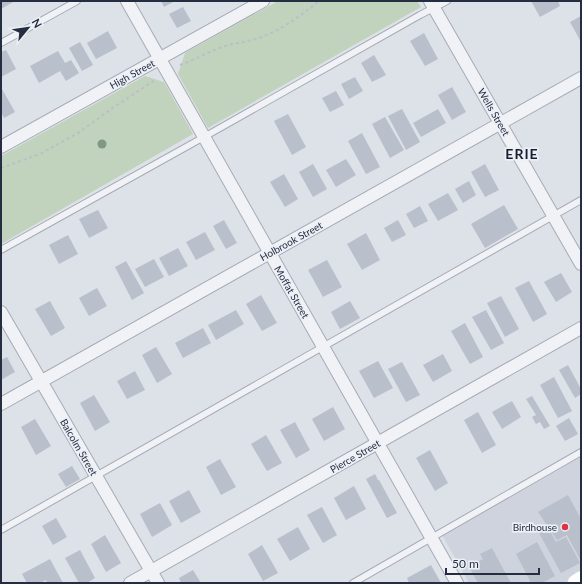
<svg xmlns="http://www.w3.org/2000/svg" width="582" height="584" font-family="Lato,sans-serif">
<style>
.built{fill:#cfd3de}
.green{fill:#c1d3bd}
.building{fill:#babfcc}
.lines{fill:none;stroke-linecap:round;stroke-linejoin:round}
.lane-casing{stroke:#a6abb6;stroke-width:8}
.street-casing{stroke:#a6abb6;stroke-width:14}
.path{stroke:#bbbfc7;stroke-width:2;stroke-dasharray:3 3;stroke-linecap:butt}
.lane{stroke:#f0f2f6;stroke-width:6}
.street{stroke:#f0f2f6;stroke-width:12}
.secondary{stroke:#fff;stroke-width:17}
.tree{fill:#819883}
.poi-dot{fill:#da3542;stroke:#ecf0f6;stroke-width:1.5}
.labels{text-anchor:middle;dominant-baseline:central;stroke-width:3.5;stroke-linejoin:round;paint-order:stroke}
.street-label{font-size:10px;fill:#252d40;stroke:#ecf0f6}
.poi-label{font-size:10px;fill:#252d40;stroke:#ecf0f6;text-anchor:end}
.district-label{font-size:14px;font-weight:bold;letter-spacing:1px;fill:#171e31;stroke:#ecf0f6}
</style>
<rect width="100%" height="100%" fill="#dde1e8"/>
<polygon class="built" points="581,456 581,570 575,573 580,583 469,583 442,535"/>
<g class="green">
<polygon points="278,1 417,1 421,7 208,128 178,74 185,53"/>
<polygon points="145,76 164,82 193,134 1,244 1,156"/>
</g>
<g class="building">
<polygon points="1,1 15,1 1,9"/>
<polygon points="161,1 175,1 164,7"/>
<polygon points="531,1 558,1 560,6 540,17"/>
<polygon points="183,7 191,21 177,28 169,14"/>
<polygon points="581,16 581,42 570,22"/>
<polygon points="108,31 117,48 96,59 87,43"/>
<polygon points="424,33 438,59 425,66 410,41"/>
<polygon points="80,42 93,65 82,71 69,48"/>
<polygon points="6,50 16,69 1,77 1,52"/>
<polygon points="58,51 65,63 71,60 79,73 66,81 60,71 39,83 30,66"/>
<polygon points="374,55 386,75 372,82 361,63"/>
<polygon points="355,77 363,91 349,99 341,84"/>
<polygon points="452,87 466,112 452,120 438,95"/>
<polygon points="2,89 15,112 4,118 1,112 1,90"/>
<polygon points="336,91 344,105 330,112 322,98"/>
<polygon points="402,109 420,142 406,150 388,116"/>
<polygon points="438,109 446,123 421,137 413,123"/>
<polygon points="288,114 306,147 292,155 274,121"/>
<polygon points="385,117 404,150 390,158 372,124"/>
<polygon points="362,133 380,167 366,174 348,141"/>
<polygon points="346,159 356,175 336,187 326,170"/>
<polygon points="313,164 327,189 313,197 299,172"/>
<polygon points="485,164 499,190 485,197 471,172"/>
<polygon points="284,174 298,199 285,207 270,182"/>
<polygon points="469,181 476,195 463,203 455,189"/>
<polygon points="448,193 458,210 438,221 428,204"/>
<polygon points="504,205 518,229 485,248 471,224"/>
<polygon points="420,206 428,221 414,228 406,214"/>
<polygon points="98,210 108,228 89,238 79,219"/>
<polygon points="224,220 237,243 226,249 213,226"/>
<polygon points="398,220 406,235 392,242 384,228"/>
<polygon points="205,232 215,250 196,260 186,242"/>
<polygon points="366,233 380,260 362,270 347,244"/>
<polygon points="68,235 78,254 59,264 49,245"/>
<polygon points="178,248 188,266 169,276 159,258"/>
<polygon points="154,259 164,277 145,287 135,269"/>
<polygon points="327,260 342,287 323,297 308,270"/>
<polygon points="126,261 144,293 132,300 115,267"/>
<polygon points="561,273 572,292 556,302 544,282"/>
<polygon points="529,281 547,314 533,322 515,288"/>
<polygon points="97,288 107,306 89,316 79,298"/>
<polygon points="261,295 277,323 262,331 246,304"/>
<polygon points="501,296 519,329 505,337 487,303"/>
<polygon points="50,301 65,328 51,336 35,309"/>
<polygon points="350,301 360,318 340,329 331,312"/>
<polygon points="236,310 244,324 216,340 208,325"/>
<polygon points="486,310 504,343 491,350 472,317"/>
<polygon points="465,323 483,357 470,364 451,331"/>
<polygon points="203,328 211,343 183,358 175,343"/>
<polygon points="156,347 172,374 157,383 142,355"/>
<polygon points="443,354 452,371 433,382 423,365"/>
<polygon points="7,357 15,372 1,380 1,360"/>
<polygon points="378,361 393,388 374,398 359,371"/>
<polygon points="402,362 420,395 406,402 388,369"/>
<polygon points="568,365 581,389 581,394 575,398 559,370"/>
<polygon points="135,371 145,390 127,399 117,381"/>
<polygon points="554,377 572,411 558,418 540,385"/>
<polygon points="94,395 110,422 95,431 80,403"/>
<polygon points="532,396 550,426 544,429 540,422 536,424 532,417 536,415 526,399"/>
<polygon points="512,401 521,417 502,429 492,412"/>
<polygon points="333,407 345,429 324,441 312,419"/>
<polygon points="478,412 496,445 482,453 464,420"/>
<polygon points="569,418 578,434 565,441 556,426"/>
<polygon points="35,419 51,446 36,455 21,427"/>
<polygon points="295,422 310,450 296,458 280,430"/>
<polygon points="266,435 282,463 267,471 251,444"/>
<polygon points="430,450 448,483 435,491 416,458"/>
<polygon points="220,459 236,487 221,495 206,467"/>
<polygon points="72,466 80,479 66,487 58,474"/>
<polygon points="375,474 378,480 379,480 397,513 387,518 366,479"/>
<polygon points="354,486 366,509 346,520 334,498"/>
<polygon points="189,490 201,512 181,523 169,501"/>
<polygon points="568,495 581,519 581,561 567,535 557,540 538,512"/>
<polygon points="160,503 172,525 152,537 140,514"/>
<polygon points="322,507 337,535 323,543 307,515"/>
<polygon points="56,518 67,537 53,545 42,526"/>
<polygon points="298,527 310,549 290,561 277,539"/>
<polygon points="548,528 556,542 566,537 580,563 561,573 539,533"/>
<polygon points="105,535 121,563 106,572 91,544"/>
<polygon points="537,542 555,576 542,583 531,583 516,554"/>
<polygon points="262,545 278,573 263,581 248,554"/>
<polygon points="492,548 500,563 511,583 478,583 469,567 483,559 480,554"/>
<polygon points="80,550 95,578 87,583 79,583 65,558"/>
<polygon points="50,559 63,583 47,583 46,580 40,583 27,583 22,574"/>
<polygon points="431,565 441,583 409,583 407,578"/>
<polygon points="193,570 201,583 181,583 179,578"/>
</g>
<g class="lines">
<g class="lane-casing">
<g id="lane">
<polyline points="1,43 77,1"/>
<polyline points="1,250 204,137 420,15 447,1"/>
<polyline points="1,530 581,200"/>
<polyline points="353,583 581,452"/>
</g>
</g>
<g class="street-casing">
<g id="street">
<polyline points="127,1 457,583"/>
<polyline points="430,1 581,264"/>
<polyline points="1,147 263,1"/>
<polyline points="1,312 158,583"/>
<polyline points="1,404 581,78"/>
<polyline points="130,583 581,328"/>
</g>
</g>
<g class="path">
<path d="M180,65c14,-5 28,-13 42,-18 12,-4 25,-5 37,-9 22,-8 42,-22 60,-37"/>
<polyline points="1,168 40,154 78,133 114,107 155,80"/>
</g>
<use href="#lane" class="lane"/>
<use href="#street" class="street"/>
<polyline class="secondary" points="576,583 581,580"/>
</g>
<circle class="tree" cx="102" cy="144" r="4.5"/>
<circle class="poi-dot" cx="565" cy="527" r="4"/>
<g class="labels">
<g class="street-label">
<text transform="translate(132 74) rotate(-29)">High Street</text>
<text transform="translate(494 112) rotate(60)">Wells Street</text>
<text transform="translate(291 241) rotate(-29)">Holbrook Street</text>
<text transform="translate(292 292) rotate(60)">Moffat Street</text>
<text transform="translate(79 447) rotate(60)">Balcolm Street</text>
<text transform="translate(355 456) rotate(-30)">Pierce Street</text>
</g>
<g class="poi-label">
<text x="557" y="527">Birdhouse</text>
</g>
<g class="district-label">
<text x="522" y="153">ERIE</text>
</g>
</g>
<rect width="582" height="584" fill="none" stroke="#252d40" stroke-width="4"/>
<g transform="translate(28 28) rotate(61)" stroke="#ecf0f6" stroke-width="3" paint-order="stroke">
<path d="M0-3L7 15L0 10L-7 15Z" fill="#252d40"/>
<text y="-6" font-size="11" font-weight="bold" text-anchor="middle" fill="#252d40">N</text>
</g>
<path d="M446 568v6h93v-6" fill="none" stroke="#252d40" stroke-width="2"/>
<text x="452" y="568" font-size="12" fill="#252d40" stroke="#ecf0f6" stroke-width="3" paint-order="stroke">50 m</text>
</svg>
